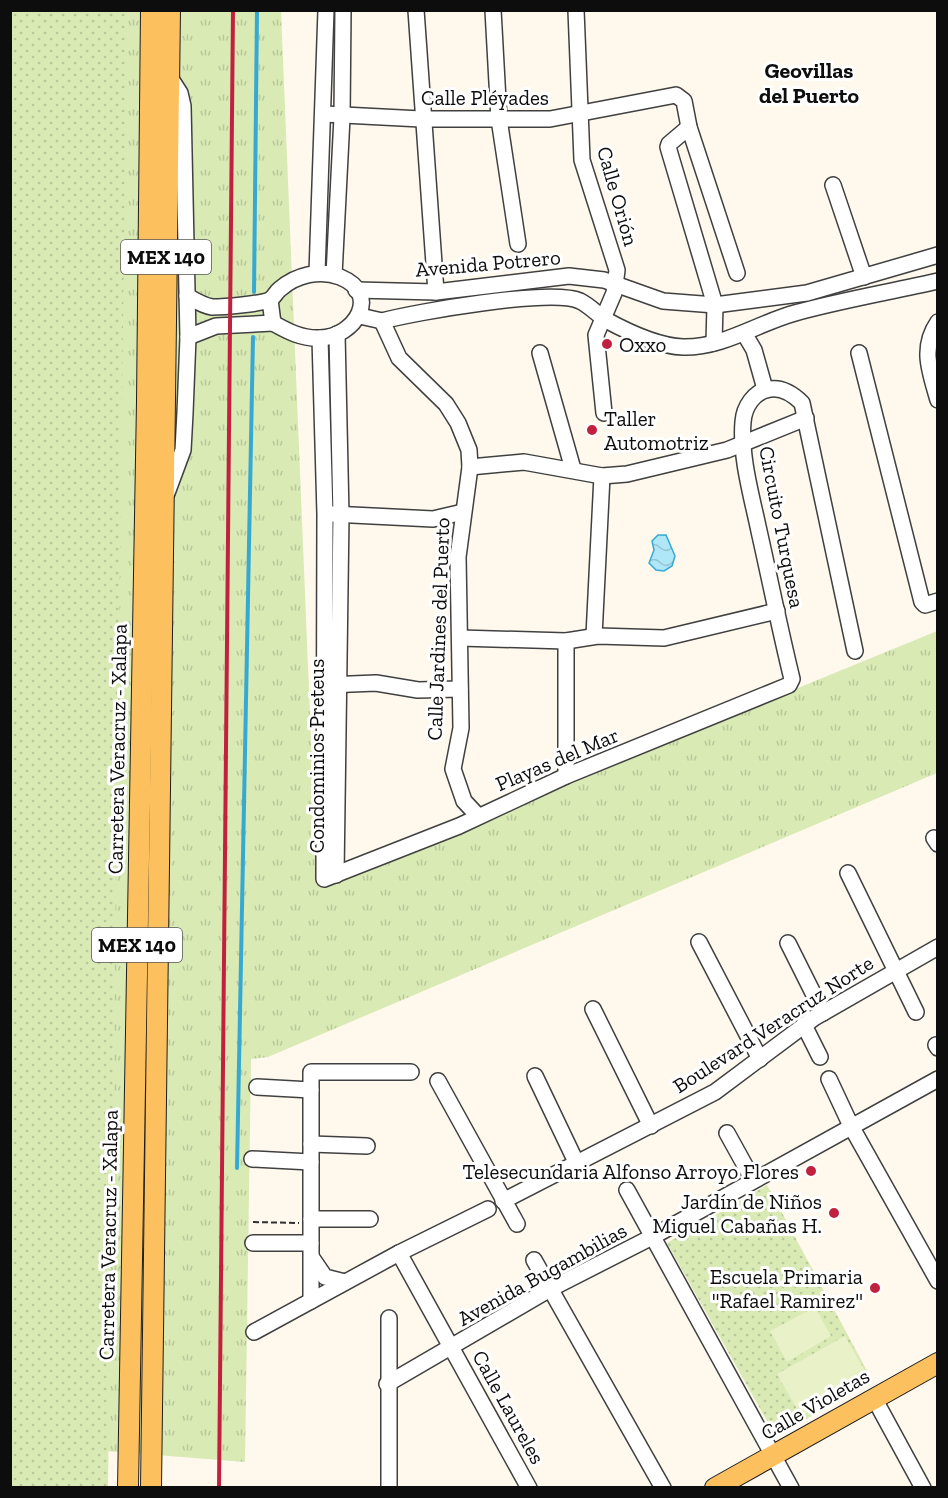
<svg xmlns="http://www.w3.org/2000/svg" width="948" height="1498" font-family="'Zilla Slab',serif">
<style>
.grass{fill:url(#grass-tufts)}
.park{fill:url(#park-dots)}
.pitch{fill:#e9f1c8}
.water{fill:url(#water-waves);stroke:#35a9d1;stroke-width:1.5}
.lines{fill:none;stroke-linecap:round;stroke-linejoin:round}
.stream{stroke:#35a9d1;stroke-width:4}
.minor-casing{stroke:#404040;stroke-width:18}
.major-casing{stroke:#1e1e1e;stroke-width:22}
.path{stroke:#2f2f2f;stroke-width:2;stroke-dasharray:6 3;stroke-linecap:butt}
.minor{stroke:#fff;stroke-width:15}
.major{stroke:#fcc05f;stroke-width:20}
.rail{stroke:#c1213f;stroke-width:4}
.path-bridge{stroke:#2f2f2f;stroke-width:2;stroke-dasharray:6 3;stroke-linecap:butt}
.poi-dot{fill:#c1213f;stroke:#fff;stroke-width:2}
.labels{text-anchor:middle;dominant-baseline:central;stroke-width:6;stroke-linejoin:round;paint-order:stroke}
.shield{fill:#fff;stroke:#565656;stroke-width:1.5}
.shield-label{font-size:20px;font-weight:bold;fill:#0d0d0d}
.street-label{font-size:21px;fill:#0d0d0d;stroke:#fff}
.poi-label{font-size:21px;fill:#0d0d0d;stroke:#fff;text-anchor:end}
.neighbourhood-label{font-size:22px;font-weight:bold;fill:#0d0d0d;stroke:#fff}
</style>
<defs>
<pattern id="grass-tufts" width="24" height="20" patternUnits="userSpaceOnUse" patternTransform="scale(1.5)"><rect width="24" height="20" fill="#d9eab5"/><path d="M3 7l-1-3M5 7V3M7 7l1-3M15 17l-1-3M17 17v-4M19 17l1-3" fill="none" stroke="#b9c89a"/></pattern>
<pattern id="park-dots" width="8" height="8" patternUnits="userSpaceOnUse" patternTransform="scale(1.5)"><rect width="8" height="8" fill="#d9eab5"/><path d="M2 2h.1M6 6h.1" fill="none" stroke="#b9c89a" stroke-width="1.8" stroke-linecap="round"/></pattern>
<pattern id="water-waves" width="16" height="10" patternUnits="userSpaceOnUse" patternTransform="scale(1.5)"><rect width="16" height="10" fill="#b0e7f8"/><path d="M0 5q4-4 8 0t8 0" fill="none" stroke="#96c5d3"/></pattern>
</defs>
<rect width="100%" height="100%" fill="#fff9ed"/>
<polygon class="grass" points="11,11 281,11 317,885 937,631 937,773 268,1057 251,1059 245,1462 105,1451"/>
<g class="park">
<polygon points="10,11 127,11 108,1487 11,1487"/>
<polygon points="767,1185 872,1380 776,1437 667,1243"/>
</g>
<g class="pitch">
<polygon points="815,1307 831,1336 787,1362 770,1331"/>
<polygon points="845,1336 869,1378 801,1416 777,1374"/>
</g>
<polygon class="water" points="658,535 666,535 675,556 672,566 664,571 656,570 649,563 654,550 652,541"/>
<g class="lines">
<g class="stream">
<polyline points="254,292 257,10"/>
<polyline points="237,1168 253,337"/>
</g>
<g class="minor-casing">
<g id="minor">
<polyline points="416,10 436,292"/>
<polyline points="493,10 499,119 518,244"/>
<polyline points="576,10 582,160 617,270 614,293 596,335 604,413"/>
<polyline points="324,114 421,119 550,119 676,95 684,101 689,127 737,273"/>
<polyline points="689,127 669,144 668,147 715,305 714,343"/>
<polyline points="833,185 864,277"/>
<polyline points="317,273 326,10"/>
<polyline points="334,275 342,117 343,10"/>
<polyline points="356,290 436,292 569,276 604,280 663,301 715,305 807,293 938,255"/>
<path d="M187,296c7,4 17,10 25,11 10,0 52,-3 59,-8 3,-2 5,-7 9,-10 16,-14 40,-20 60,-12 42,17 15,60 -20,61 -18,1 -33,-7 -47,-15l-3,-23"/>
<path d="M360,316l22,5c34,-9 170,-33 198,-20 10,5 17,13 26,19 22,12 51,26 77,27 40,1 75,-24 112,-34 47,-13 95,-21 143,-32"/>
<polyline points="382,321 399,358 446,404 458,423 469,450 470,467 458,557 461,728 453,769 464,801 478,816"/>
<path d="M938,322c-18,26 -8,50 0,78"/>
<polyline points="744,333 754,350 765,389"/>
<polyline points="188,337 216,326 273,323"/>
<path d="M320,338l5,176 -1,365 135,-53 107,-50 223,-91 3,-6c-12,-49 -22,-99 -33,-148 -7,-34 -19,-74 -16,-109 1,-15 11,-31 27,-33 13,-2 23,5 32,14l53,248"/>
<polyline points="540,353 573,469"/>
<polyline points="859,353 922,602 925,605 938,601"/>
<polyline points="470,467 524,462 602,476 627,474 727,450 806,418"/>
<polyline points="167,493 183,450 185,413 188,337 183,106 180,93 169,76"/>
<polyline points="332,514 433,519 463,512"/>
<polyline points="594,636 602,476"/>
<polyline points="460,638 566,641 598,636 664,638 777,611"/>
<polyline points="327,685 376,683 418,690 460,689"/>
<polyline points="566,776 566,641"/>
<polyline points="934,838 938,844"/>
<polyline points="848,873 916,1012"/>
<polyline points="336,875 341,515 337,334"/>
<polyline points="699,942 760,1059"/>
<polyline points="788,943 823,1013"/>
<polyline points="593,1009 651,1126"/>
<polyline points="804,1025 820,1057"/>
<polyline points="936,1045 938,1048"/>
<polyline points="535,1076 577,1164"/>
<polyline points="829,1079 851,1126 938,1281"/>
<polyline points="438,1081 517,1224"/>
<polyline points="257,1087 311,1090"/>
<polyline points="727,1133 753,1180"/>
<polyline points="311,1144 367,1146"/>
<polyline points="252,1159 311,1162"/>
<polyline points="627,1190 791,1488"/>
<polyline points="503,1201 715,1092 814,1018 938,947"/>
<polyline points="311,1219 370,1219"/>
<polyline points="253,1243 311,1243"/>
<polyline points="399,1253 529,1488"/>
<polyline points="312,1258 325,1277 345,1282"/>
<polyline points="534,1260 663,1488"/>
<polyline points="311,1301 311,1072 411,1072"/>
<polyline points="254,1332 399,1253 488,1209"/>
<polyline points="387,1384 550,1289 652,1237 938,1079"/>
<polyline points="874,1398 923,1488"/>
<polyline points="389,1488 389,1318"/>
</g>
</g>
<g class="major-casing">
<g id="major">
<polyline points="128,1488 147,402 151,10"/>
<polyline points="151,1488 170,10"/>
<polyline points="715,1488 938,1363"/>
</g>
</g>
<polyline class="path" points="253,1222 299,1223"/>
<use href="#minor" class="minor"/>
<use href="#major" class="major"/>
<polyline class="rail" points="219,1488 233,10"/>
<polyline class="path-bridge" points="134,261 193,261"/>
</g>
<g class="poi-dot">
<circle cx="607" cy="344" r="6"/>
<circle cx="592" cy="430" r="6"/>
<circle cx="811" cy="1171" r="6"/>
<circle cx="834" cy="1213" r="6"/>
<circle cx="875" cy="1288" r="6"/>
</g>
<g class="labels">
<g class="shield">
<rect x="121" y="240" width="90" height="34" rx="4.5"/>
<rect x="92" y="928" width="90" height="34" rx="4.5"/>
</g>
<g class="shield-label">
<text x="166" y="257">MEX 140</text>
<text x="137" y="945">MEX 140</text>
</g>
<g class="street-label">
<text x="485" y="97">Calle Pléyades</text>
<text transform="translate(618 196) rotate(74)">Calle Orión</text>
<text transform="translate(488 263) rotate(-5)">Avenida Potrero</text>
<text transform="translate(782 527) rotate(79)">Circuito Turquesa</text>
<text transform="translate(438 629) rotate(-88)">Calle Jardines del Puerto</text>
<text transform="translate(117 749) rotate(-89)">Carretera Veracruz - Xalapa</text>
<text transform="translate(316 756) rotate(-90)">Condominios Preteus</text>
<text transform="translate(557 759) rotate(-23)">Playas del Mar</text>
<text transform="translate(773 1024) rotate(-33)">Boulevard Veracruz Norte</text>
<text transform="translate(108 1235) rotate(-89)">Carretera Veracruz - Xalapa</text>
<text transform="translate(542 1274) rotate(-29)">Avenida Bugambilias</text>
<text transform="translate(815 1404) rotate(-30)">Calle Violetas</text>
<text transform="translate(509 1407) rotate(61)">Calle Laureles</text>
</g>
<g class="poi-label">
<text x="619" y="344" text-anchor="start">Oxxo</text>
<text x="604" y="418" text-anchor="start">Taller<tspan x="604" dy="24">Automotriz</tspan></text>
<text x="799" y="1171">Telesecundaria Alfonso Arroyo Flores</text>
<text x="822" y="1201">Jardín de Niños<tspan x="822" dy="24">Miguel Cabañas H.</tspan></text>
<text x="863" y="1276">Escuela Primaria<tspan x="863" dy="24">"Rafael Ramirez"</tspan></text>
</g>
<g class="neighbourhood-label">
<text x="809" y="70">Geovillas<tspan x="809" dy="25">del Puerto</tspan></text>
</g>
</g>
<rect width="948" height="1498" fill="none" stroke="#0d0d0d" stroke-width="24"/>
</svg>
